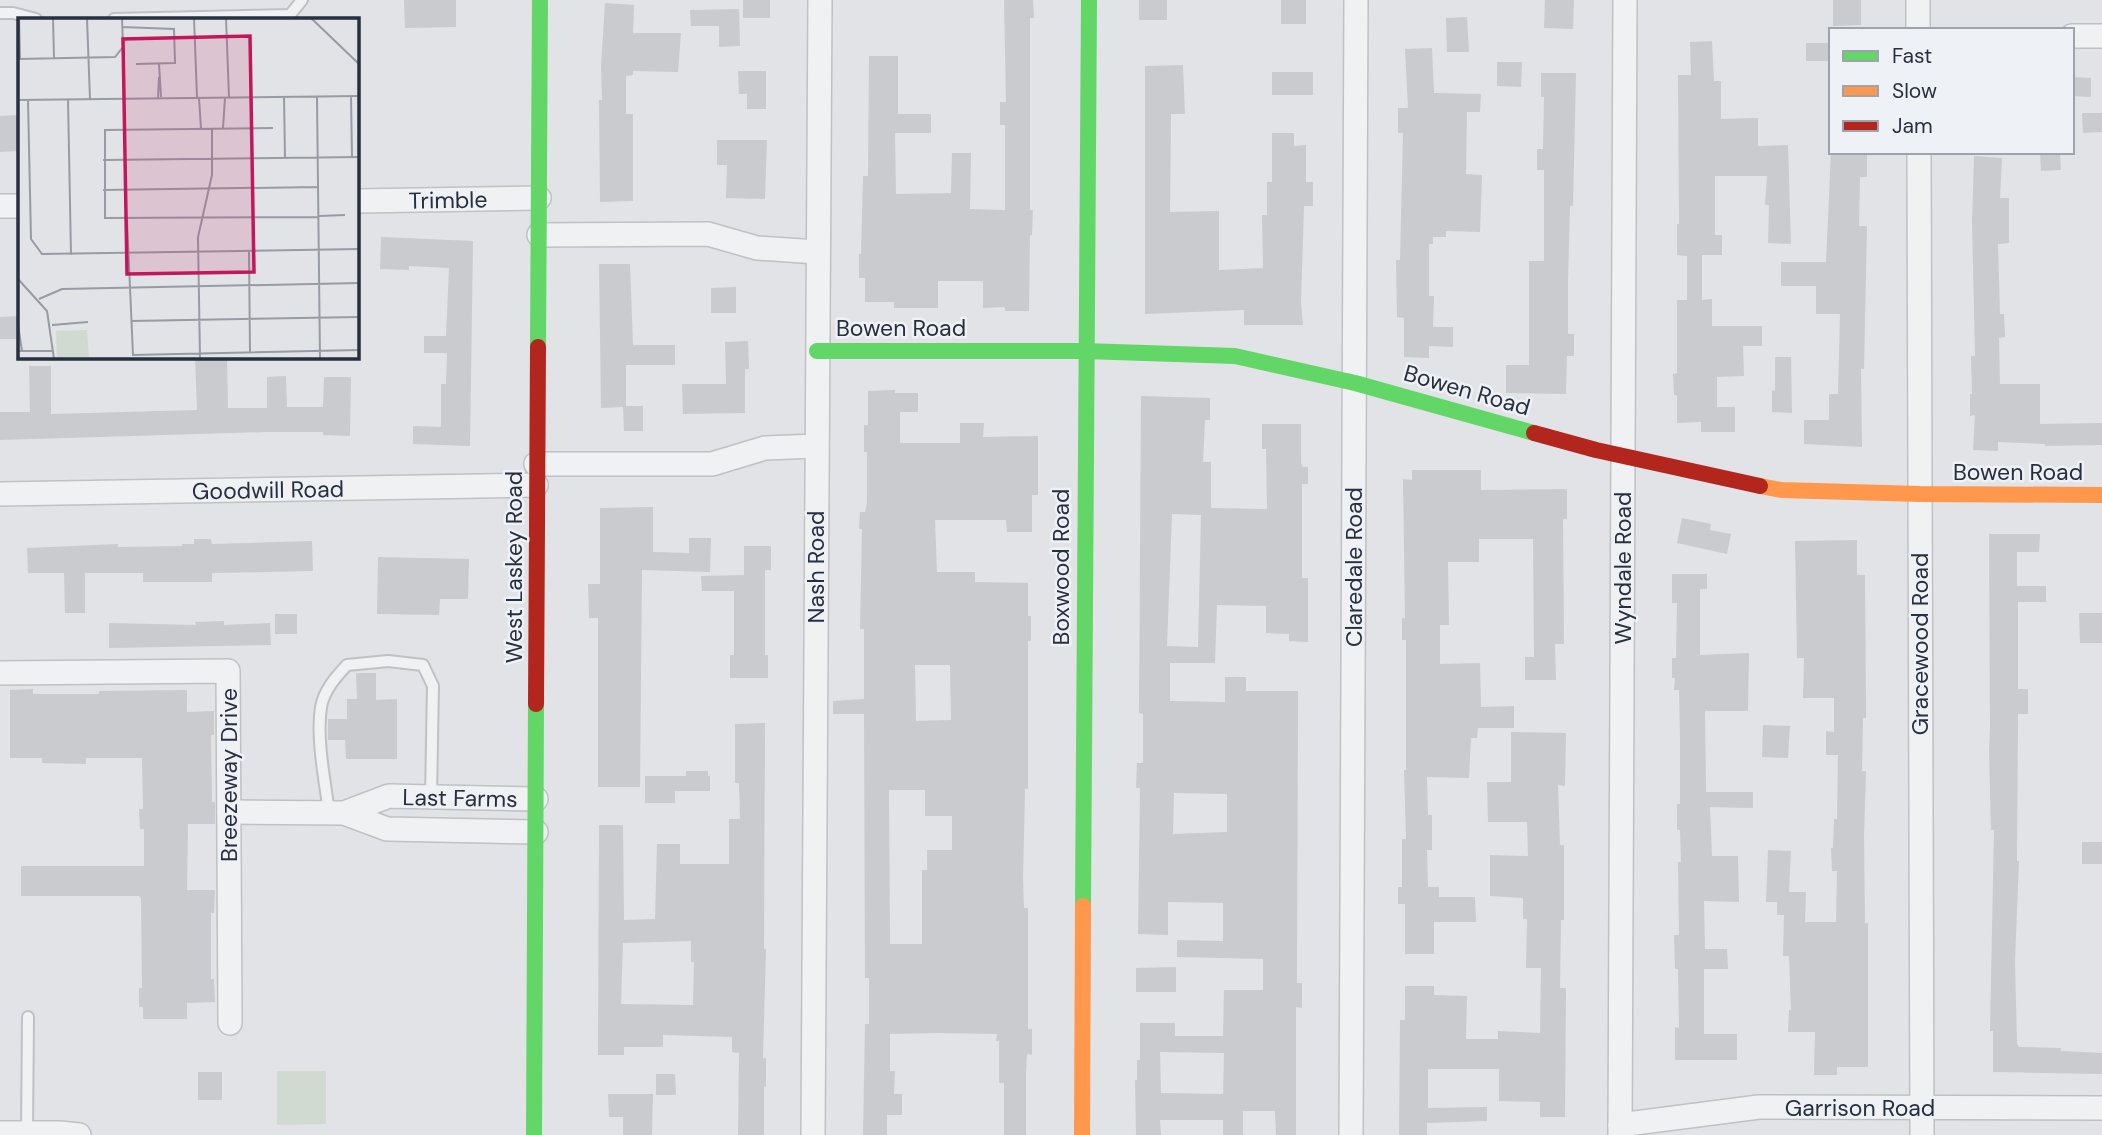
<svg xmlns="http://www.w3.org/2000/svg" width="2102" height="1135" font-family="'DM Sans',sans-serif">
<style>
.green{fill:#d0dad1}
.building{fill:#c9cbce;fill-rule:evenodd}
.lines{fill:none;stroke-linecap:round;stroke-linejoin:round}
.lane-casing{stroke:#bfc1c4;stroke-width:14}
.street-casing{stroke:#bfc1c4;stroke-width:26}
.lane{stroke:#f0f1f2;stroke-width:10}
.street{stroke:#f0f1f2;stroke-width:23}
.fast{stroke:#63d668;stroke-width:16}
.slow{stroke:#ff974d;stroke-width:16}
.jam{stroke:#b3261e;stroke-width:16}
.labels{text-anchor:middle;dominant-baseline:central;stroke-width:5;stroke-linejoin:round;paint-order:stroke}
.street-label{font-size:23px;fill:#282f3f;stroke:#eef1f6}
.inset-road{fill:none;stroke:#979ba3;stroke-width:2}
.view{fill:#c2185b;fill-opacity:0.15;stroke:#c2185b;stroke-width:3.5}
.inset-edge{fill:none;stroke:#282f3f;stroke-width:3.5}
</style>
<rect width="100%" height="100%" fill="#e1e3e6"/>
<polygon class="green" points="277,1071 326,1071 326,1124 277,1125"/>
<g class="building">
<polygon points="404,0 456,0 456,27 405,28"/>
<rect x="743" y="0" width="27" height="18"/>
<polygon points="1004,0 1033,0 1034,18 1030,18 1030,210 1033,210 1032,235 1030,235 1029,311 1005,311 1005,307 983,308 983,281 938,281 938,308 894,308 894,302 865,302 865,278 859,278 859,254 861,254 863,176 868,176 869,56 898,56 898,114 931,114 931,133 895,133 896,194 951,193 952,153 971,153 970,209 1005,210 1005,125 1000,125 1000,102 1006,102"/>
<rect x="1139" y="0" width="28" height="20"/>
<rect x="1281" y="0" width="25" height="24"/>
<polygon points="1545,0 1574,0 1573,29 1544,28"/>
<polygon points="1833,0 1861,0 1861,25 1833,26"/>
<polygon points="605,3 634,5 633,33 681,33 678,72 633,71 633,75 626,76 626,114 633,114 633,201 600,202 599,100 602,100 601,65"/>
<polygon points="739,9 740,46 719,47 719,26 691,26 690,10"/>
<polygon points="1467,17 1469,52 1447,52 1446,18"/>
<polygon points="1712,41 1714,81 1721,81 1721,119 1758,118 1758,146 1788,145 1791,244 1768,243 1769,205 1765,205 1767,176 1715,176 1715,235 1722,235 1722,255 1702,255 1702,300 1712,299 1712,326 1762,326 1762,346 1743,346 1744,376 1717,377 1717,407 1735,407 1735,432 1701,432 1701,422 1677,423 1677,395 1674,395 1673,374 1677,373 1677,300 1687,300 1687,256 1677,255 1677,224 1679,224 1678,75 1691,75 1690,42"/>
<rect x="1806" y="43" width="22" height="18"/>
<polygon points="1432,48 1434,93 1481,94 1480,112 1467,112 1466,174 1482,175 1480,232 1446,231 1446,237 1433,237 1433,244 1429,244 1429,296 1434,296 1433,327 1453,327 1453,347 1429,346 1429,358 1404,357 1404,318 1397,317 1396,260 1400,260 1403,133 1398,133 1398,108 1408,108 1405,49"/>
<polygon points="1497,62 1522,62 1521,87 1497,86"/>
<polygon points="1183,65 1185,114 1171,114 1170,212 1219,211 1219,270 1263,268 1262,215 1267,215 1267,182 1272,182 1272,133 1294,133 1294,146 1306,145 1306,182 1313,182 1313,206 1304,206 1301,303 1303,325 1244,325 1244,310 1145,314 1145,66"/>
<polygon points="738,71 766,71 766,109 747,109 747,94 739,94"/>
<rect x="1272" y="72" width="41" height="23"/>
<polygon points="1541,73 1576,73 1573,206 1570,206 1568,281 1568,334 1574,334 1574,356 1567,356 1566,394 1506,393 1506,365 1529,365 1529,261 1544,261 1544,170 1537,170 1537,149 1543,149 1544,97 1541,97"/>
<polygon points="2072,77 2091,78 2091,97 2072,96"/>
<polygon points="2082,113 2102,113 2102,132 2083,133"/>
<polygon points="19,115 19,151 0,152 0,116"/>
<polygon points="717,140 767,140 765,199 726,198 727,165 717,165"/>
<polygon points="1831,152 1867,153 1867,177 1860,177 1859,226 1867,226 1864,369 1861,369 1862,447 1804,444 1804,420 1829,420 1829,394 1838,394 1840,314 1816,314 1816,286 1781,286 1781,262 1826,262"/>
<polygon points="2040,152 2060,152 2061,170 2041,171"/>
<polygon points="1974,156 2002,158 2000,198 2009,198 2009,243 1998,244 2000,314 2004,314 2005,337 1999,338 2000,384 2040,384 2040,424 2102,423 2102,445 2045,446 2045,444 1998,442 1998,451 1973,450 1975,415 1970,416 1970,394 1972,394 1971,356 1975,356 1972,221"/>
<polygon points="381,237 473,241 470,446 413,444 413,426 441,427 441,384 446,384 447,353 424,353 424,336 446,336 449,268 409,266 409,270 380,269"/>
<polygon points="599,264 630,264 633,345 675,345 675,365 626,365 626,406 643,406 643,431 624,431 623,407 601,408"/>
<polygon points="736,287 736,313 711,313 711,288"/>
<polygon points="19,316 19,339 0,339 0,317"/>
<polygon points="748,341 749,369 745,369 745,413 683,414 682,384 726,384 725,342"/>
<polygon points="195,357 227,357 228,408 267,408 267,377 286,376 287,407 323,407 324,377 351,377 350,436 323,435 323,432 268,432 0,440 0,412 30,412 29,366 51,366 51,414 197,410"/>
<polygon points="1775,357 1791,357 1792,413 1772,412 1772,390 1775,391"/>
<path d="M895,390v3h23v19h-18v31h60v-20h24l-1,14 55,-1v59h-6v37h-25l-1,-12h-71l2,52h38v10l53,1v33h3v25h-3v148h-3l-2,90 1,29h4v121h4v26l-5,-1 -1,19v62h-22v-52h-5v-42h-3l1,-7 -58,-1 -49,1v37h5l-1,23h8v21h-15v20h-24l2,-111h4v-46h-4l-1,-264h-31v-13l31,-2v-70h-4l2,-100h-3l1,-17h5l2,-9v-51h-3v-27h4v-34zM915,665h35l1,55 -35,1zM889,790h36v26h27v34h-25v20h-5v74h-32z"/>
<path d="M1141,396l69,2v22h-5l-2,42h8v46l56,1 -1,-60h-4v-25h39v39l2,4h5v17h-6v94h6v64l-19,-1v-7l-23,-1v-27l-49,-1 -2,58h-45v38l55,1v-25h21v14h52l-1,292h5v25l-6,-1v128h-20l-1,-24h-32v24h-20v-15h-63l1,15h-25l-1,-55h2v-20h3v-37h35v13h48l1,-46h39v-31l-86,-2v-17l46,1v-38l-55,-1v33l-30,-1 2,-146h-4l1,-25h6v-49l-4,-1zM1172,514l29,1 -3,132 -31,-1zM1174,793l53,1v38l-54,2zM1160,1052l64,1 -1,41 -62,-1z"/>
<polygon points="1412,470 1481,470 1481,490 1567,489 1567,519 1563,519 1564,644 1555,644 1556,680 1525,680 1525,657 1534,657 1533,539 1479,539 1479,562 1448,562 1449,625 1440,625 1440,664 1480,663 1481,707 1514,706 1514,728 1478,728 1477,738 1471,738 1469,778 1427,777 1428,815 1432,815 1432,850 1427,850 1428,887 1439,887 1439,897 1475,897 1476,922 1434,922 1434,954 1405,954 1405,904 1398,904 1398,887 1402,887 1402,839 1406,839 1404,770 1406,770 1406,640 1402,640 1402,618 1405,618 1403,479 1412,480"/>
<polygon points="653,507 653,552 689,553 689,538 711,538 710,572 642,570 640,787 598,787 598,618 589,618 588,584 600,584 600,508"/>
<polygon points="1682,518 1711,524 1710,530 1731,534 1727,554 1677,543"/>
<polygon points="1989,534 2040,534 2039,552 2017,552 2017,586 2046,586 2046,602 2018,602 2018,689 2028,689 2028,714 2018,714 2017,861 2019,861 2015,961 2017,1043 2019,1047 2061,1048 2061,1051 2102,1053 2102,1074 1993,1072 1993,1031 1990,1031 1994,830 1991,830 1989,752 1990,728"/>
<polygon points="194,539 211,539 212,544 312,541 313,571 212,573 212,582 143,582 143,573 85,573 85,613 65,613 64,573 28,573 27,548 118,544 118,547 182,546 182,544 194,544"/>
<polygon points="1857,540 1857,575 1865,575 1866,710 1866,718 1863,718 1862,771 1866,771 1864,837 1865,923 1868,923 1868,1067 1837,1067 1837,1075 1814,1075 1815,1032 1788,1032 1789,1010 1791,1010 1789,956 1783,956 1784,915 1777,915 1777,902 1766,902 1768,850 1791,851 1789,892 1806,892 1805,922 1836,922 1837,871 1832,871 1831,848 1833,848 1834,819 1837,819 1838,755 1826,755 1826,731 1834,732 1834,698 1803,698 1804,658 1797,658 1795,541"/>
<polygon points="744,546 771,546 771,570 765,570 765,655 768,655 768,678 730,678 730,655 734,655 734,591 702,591 701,576 744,575"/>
<polygon points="378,557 469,559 468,599 440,599 439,615 377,614"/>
<polygon points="1672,574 1707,574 1707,589 1700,589 1700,655 1749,653 1748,711 1705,711 1706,792 1753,792 1753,808 1710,807 1712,856 1738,856 1739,902 1704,901 1705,949 1727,949 1728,969 1704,969 1704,1034 1737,1034 1737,1060 1675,1060 1675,1027 1679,1028 1678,969 1675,969 1674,935 1679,935 1678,862 1681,862 1680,830 1677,830 1677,804 1680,804 1680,737 1679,690 1674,690 1675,678 1672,678 1672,658 1676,658 1677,603 1672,603"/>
<polygon points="2079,613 2102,613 2102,643 2080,643"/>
<rect x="275" y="614" width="22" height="20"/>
<polygon points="224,621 224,625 270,623 271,645 109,648 109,623 196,625 195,622"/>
<polygon points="356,673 376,673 376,700 397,699 397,759 346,759 345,740 328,740 328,719 347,719 347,699 357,699"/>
<polygon points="33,689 33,694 99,694 99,691 187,690 187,712 214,711 214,735 211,735 212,802 215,802 215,824 188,824 187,890 215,890 214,913 211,913 211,979 214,979 215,1002 187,1003 187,1019 143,1019 143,1007 139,1007 139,988 142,988 141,899 139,896 21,896 21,866 144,866 144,829 140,829 139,809 143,809 142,758 86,758 86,764 42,763 42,758 10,758 10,690"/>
<path d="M765,723l-1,226h2l-3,109h3v29l-2,-1v49h-26l1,-82 -7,-1v-15l-69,-2v12h-39v8h-26l1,-230h24l1,95 31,-1 2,-75h23v20h49v-45h11l-1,-36h-4v-59zM691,941v21h3l-1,43 -72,-1 2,-61z"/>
<polygon points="1763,725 1790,726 1788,758 1762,757"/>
<polygon points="1511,732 1566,733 1565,786 1558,785 1560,845 1564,845 1564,920 1561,920 1560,988 1566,988 1565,1117 1540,1117 1540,1102 1499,1101 1499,1069 1428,1069 1428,1108 1487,1107 1487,1121 1427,1123 1427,1135 1399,1135 1400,1020 1405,1020 1405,986 1434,986 1434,995 1467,996 1466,1039 1498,1039 1498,1031 1540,1033 1541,968 1526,968 1527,919 1523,919 1523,898 1490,896 1490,855 1528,856 1527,822 1488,822 1487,782 1511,782"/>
<polygon points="686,771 708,771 708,776 710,776 710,791 675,791 675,803 645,803 645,776 686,776"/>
<rect x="2082" y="842" width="20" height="22"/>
<polygon points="1176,967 1176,992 1136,992 1136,968"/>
<rect x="198" y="1072" width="24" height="28"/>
<polygon points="656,1074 675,1074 676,1095 656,1095"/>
<polygon points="608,1094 653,1094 652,1135 623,1135 623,1117 609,1117"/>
</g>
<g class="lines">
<g class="lane-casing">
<g id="lane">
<polyline points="0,13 13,13 36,19"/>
<polyline points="114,19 290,15 302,0"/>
<path d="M329,813c-4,-33 -13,-74 -8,-106 3,-17 15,-30 26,-42l41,-4 35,4 10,21 -2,111"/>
<polyline points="27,1132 28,1017"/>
</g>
</g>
<g class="street-casing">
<g id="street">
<polyline points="1918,0 1918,30"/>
<polyline points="2072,36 2102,36"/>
<polyline points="1919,152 1922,1135"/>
<polyline points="357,201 539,198"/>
<polyline points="0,206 19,206"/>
<polyline points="539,235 708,234 757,248 817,252"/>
<polyline points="536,464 712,464 765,448 816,446"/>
<polyline points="0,494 536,485"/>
<polyline points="0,673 228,671 230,1023"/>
<polyline points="229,812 344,813 389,796 536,799"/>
<polyline points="344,813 387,829 536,832"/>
<polyline points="1620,1125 1759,1107 2102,1108"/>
<polyline points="0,1133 60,1133 79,1135"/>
<polyline points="813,1135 820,0"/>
<polyline points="1351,1135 1356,0"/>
<polyline points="1620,1135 1625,0"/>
</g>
</g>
<use href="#lane" class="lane"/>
<use href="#street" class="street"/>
<g class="fast">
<polyline points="538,347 540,0"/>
<polyline points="817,351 1085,351 1235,356 1355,383 1534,433"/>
<polyline points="1083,906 1089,0"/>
<polyline points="534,1135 536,704"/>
</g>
<g class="slow">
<polyline points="1760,486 1781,490 1920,494 2102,495"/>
<polyline points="1082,1135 1083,906"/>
</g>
<g class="jam">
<polyline points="1534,433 1596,450 1760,486"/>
<polyline points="536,704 538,347"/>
</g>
</g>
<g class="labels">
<g class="street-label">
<text transform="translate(448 200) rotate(-1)">Trimble</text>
<text x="901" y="328">Bowen Road</text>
<text transform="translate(1467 390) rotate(16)">Bowen Road</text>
<text x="2018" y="472">Bowen Road</text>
<text transform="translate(268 490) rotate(-1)">Goodwill Road</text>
<text transform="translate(514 567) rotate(-90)">West Laskey Road</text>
<text transform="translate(816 567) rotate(-90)">Nash Road</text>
<text transform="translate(1061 567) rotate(-90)">Boxwood Road</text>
<text transform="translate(1354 567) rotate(-90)">Claredale Road</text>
<text transform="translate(1623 568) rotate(-90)">Wyndale Road</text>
<text transform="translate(1920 644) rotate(-90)">Gracewood Road</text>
<text transform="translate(229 775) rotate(-90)">Breezeway Drive</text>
<text transform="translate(460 798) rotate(1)">Last Farms</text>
<text x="1860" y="1108">Garrison Road</text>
</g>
</g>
<g transform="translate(18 18)">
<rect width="341" height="341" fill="#e1e3e6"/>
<path d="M69,312l2,29h-32l-1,-28z" fill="#d0dad1"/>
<path class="inset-road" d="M1,0l1,41M35,0l1,40M69,0l3,81M176,0l3,79M208,0l3,79M293,0l49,47M104,9l52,2 1,34 -39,1M0,41l97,-2 8,-10 -1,-29M141,46l2,33M266,78l1,62M333,78l1,61M299,79l3,262M140,80l1,-21M181,80l2,31M50,81l3,156M0,82l342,-4M10,82l3,139 11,15 318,-5M205,110l2,-30M255,110l-168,2v88l214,-1M85,142l257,-3M85,172l215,-3M301,198l26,-1M109,202l6,135 227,-5M231,234l1,100M0,261l29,32 7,48M21,281l23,-10 298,-6M113,303l229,-4M0,307l4,26M34,307l36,-3M0,333h36M182,341l-2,-122 14,-62v-46"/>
<path class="view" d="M232,18l4,236 -127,2 -4,-235z"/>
<rect width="341" height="341" class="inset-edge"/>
</g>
<rect x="1829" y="28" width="245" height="126" fill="#eef1f6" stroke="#9fa3ad" stroke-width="2"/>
<rect x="1843" y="51" width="35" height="10" fill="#63d668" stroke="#9fa3ad" stroke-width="2"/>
<text x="1892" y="63" font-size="21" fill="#282f3f">Fast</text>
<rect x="1843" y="86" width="35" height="10" fill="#ff974d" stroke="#9fa3ad" stroke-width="2"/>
<text x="1892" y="98" font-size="21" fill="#282f3f">Slow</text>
<rect x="1843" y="121" width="35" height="10" fill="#b3261e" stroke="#9fa3ad" stroke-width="2"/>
<text x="1892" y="133" font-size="21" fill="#282f3f">Jam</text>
</svg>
